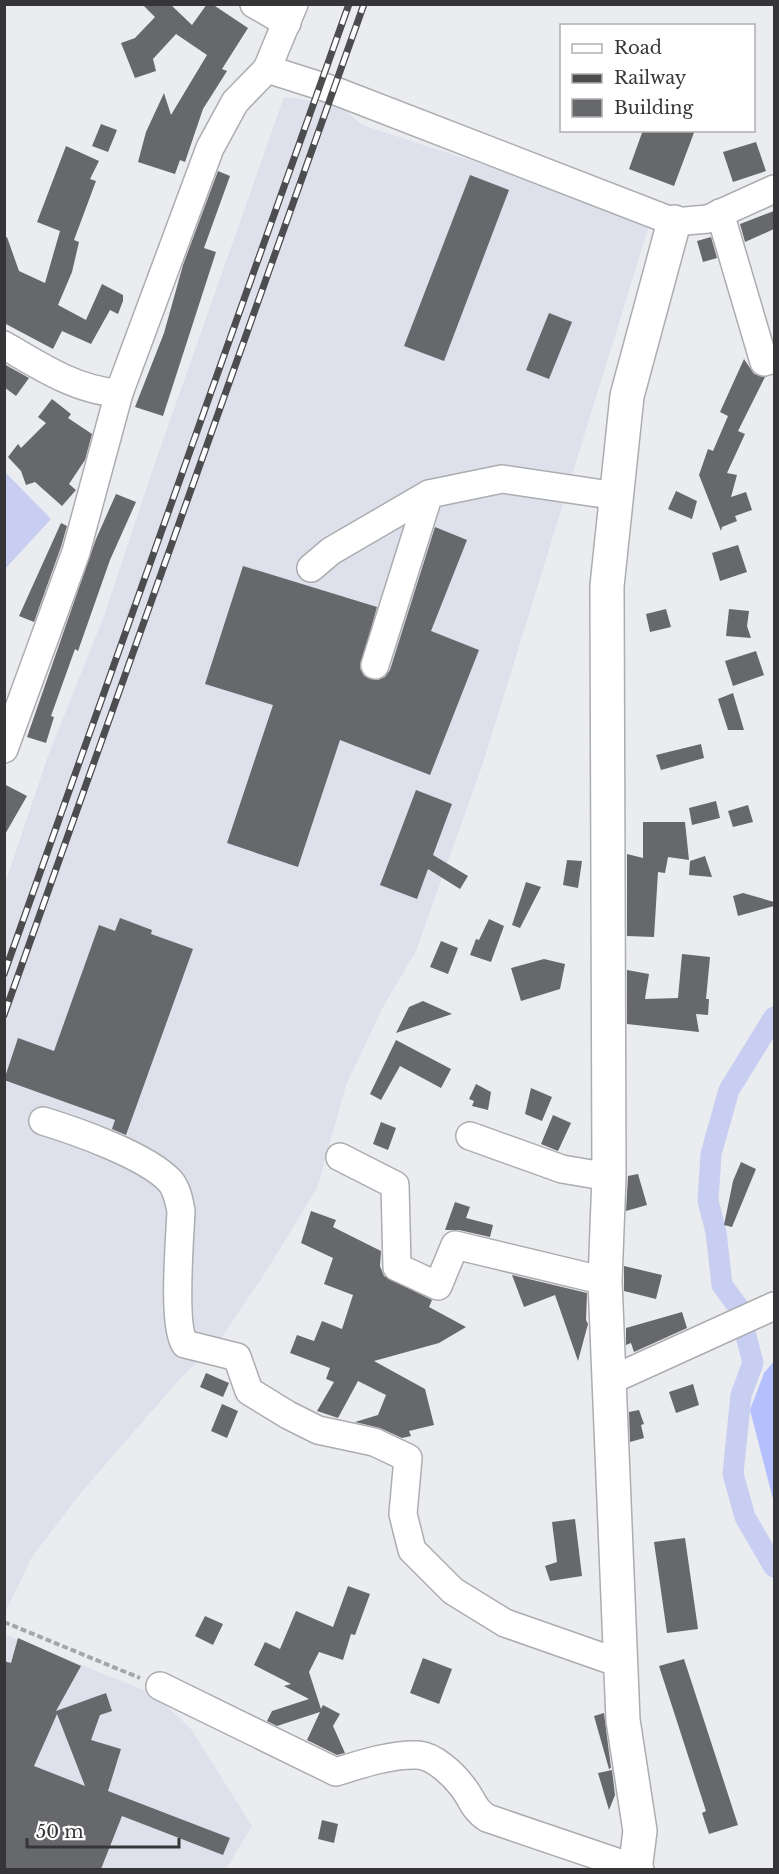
<svg xmlns="http://www.w3.org/2000/svg" width="779" height="1874" font-family="'Libre Baskerville',serif">
<style>
.built{fill:#dee0eb}
.green{fill:#b4bffd}
.water{fill:#c7cef1}
.lines{fill:none;stroke-linecap:round;stroke-linejoin:round}
.canal{stroke:#c7cef1;stroke-width:21}
.building{fill:#67686b;fill-rule:evenodd}
.minor-casing{stroke:#acadb0;stroke-width:30}
.major-casing{stroke:#acadb0;stroke-width:36}
.path{stroke:#a5a6a9;stroke-width:4;stroke-dasharray:6 3;stroke-linecap:butt}
.minor{stroke:#fff;stroke-width:27}
.major{stroke:#fff;stroke-width:33}
.rail-casing{stroke:#4d4d50;stroke-width:7}
.rail{stroke:#fff;stroke-width:4.5;stroke-dasharray:14;stroke-linecap:butt}
</style>
<rect width="100%" height="100%" fill="#ebecf0"/>
<g class="built">
<polygon points="284,97 339,105 362,125 651,219 483,763 416,951 383,1007 346,1085 318,1186 269,1267 222,1337 178,1381 79,1495 32,1557 5,1613 5,884 48,756 104,616 155,463"/>
<polygon points="4,1634 154,1694 191,1729 252,1826 226,1869 5,1869"/>
</g>
<polygon class="green" points="774,1361 774,1503 750,1410 764,1373"/>
<polygon class="water" points="4,471 51,519 5,569 4,569"/>
<g class="lines">
<polyline class="canal" points="774,1017 729,1090 711,1154 708,1201 716,1232 722,1285 739,1308 753,1363 741,1395 733,1474 745,1517 774,1567"/>
</g>
<g class="building">
<polygon points="142,4 170,4 192,25 207,4 212,4 248,28 222,69 227,71 203,109 185,162 180,160 175,174 138,162 146,132 164,93 171,115 207,55 176,34 153,59 156,71 135,78 121,43 135,38 155,17"/>
<polygon points="101,124 117,130 108,152 92,146"/>
<polygon points="643,130 695,130 674,186 629,169"/>
<polygon points="756,142 766,171 733,182 723,152"/>
<polygon points="66,146 99,161 90,179 96,181 74,240 79,242 72,272 58,305 86,320 102,284 123,295 123,301 118,314 110,310 91,344 62,331 53,349 4,323 4,238 7,237 19,271 45,283 60,231 37,222"/>
<polygon points="218,171 230,176 204,248 216,252 163,416 135,407 164,333 183,265"/>
<polygon points="470,175 509,190 444,361 404,346"/>
<polygon points="774,211 774,229 745,242 740,224"/>
<polygon points="711,237 717,258 703,262 697,241"/>
<polygon points="549,313 572,322 549,379 526,370"/>
<polygon points="744,359 754,374 765,377 738,431 745,434 727,473 737,475 731,497 746,492 752,510 735,516 737,521 722,527 721,531 699,475 708,449 713,451 728,416 720,412"/>
<polygon points="4,364 29,378 16,396 4,387"/>
<polygon points="52,399 71,414 68,418 92,434 85,460 69,484 76,490 62,506 35,482 26,485 21,471 8,457 18,444 21,448 46,423 38,417"/>
<polygon points="676,491 697,501 692,519 668,509"/>
<polygon points="116,494 136,502 110,560 78,651 75,649 51,716 54,717 46,743 27,737 96,539"/>
<polygon points="61,523 67,526 61,547 34,622 19,616"/>
<polygon points="435,527 467,540 431,631 479,650 430,775 340,740 298,867 227,843 273,705 205,684 243,566 377,607 360,668 364,676 378,680 385,677 390,670"/>
<polygon points="738,545 747,572 720,581 712,553"/>
<polygon points="666,609 671,627 650,632 646,614"/>
<polygon points="729,609 749,611 747,626 751,638 726,636"/>
<polygon points="756,651 764,675 733,686 725,661"/>
<polygon points="733,693 744,730 728,730 718,699"/>
<polygon points="701,744 704,758 661,770 656,755"/>
<polygon points="4,784 27,796 4,836"/>
<polygon points="416,790 452,804 433,855 468,876 460,889 428,869 417,899 380,885"/>
<polygon points="716,801 720,818 692,825 689,808"/>
<polygon points="748,805 753,822 733,827 728,811"/>
<polygon points="643,822 685,822 689,860 668,857 665,873 658,872 654,937 627,936 627,854 643,858"/>
<polygon points="705,856 712,877 689,875 690,861"/>
<polygon points="567,860 582,861 578,888 563,885"/>
<polygon points="526,882 541,887 520,928 512,925"/>
<polygon points="743,893 774,902 774,906 738,916 733,896"/>
<polygon points="120,918 152,930 151,934 193,949 126,1135 112,1129 115,1120 4,1080 18,1038 54,1051 99,925 115,931"/>
<polygon points="489,919 504,926 491,962 470,955 476,939 479,940"/>
<polygon points="441,941 458,948 448,974 430,967"/>
<polygon points="682,954 710,957 706,999 709,999 708,1015 696,1014 699,1032 627,1024 627,970 649,974 645,999 678,998"/>
<polygon points="544,959 565,964 560,989 521,1001 511,968"/>
<polygon points="423,1001 452,1014 396,1033 409,1007"/>
<polygon points="396,1040 451,1069 441,1088 400,1066 381,1100 370,1094"/>
<polygon points="476,1084 491,1092 488,1110 472,1106 474,1101 469,1099"/>
<polygon points="531,1088 552,1097 542,1121 525,1114"/>
<polygon points="553,1115 571,1123 558,1151 541,1144"/>
<polygon points="381,1122 396,1128 388,1150 373,1144"/>
<polygon points="741,1162 756,1169 732,1227 724,1225 733,1181"/>
<polygon points="638,1174 647,1205 626,1211 628,1176"/>
<polygon points="455,1202 470,1207 466,1218 493,1225 490,1237 459,1230 445,1230"/>
<polygon points="311,1211 336,1220 333,1227 381,1251 380,1266 384,1276 432,1300 429,1307 466,1327 439,1343 374,1361 425,1389 434,1425 409,1431 411,1436 402,1438 380,1428 355,1422 378,1415 386,1395 358,1381 338,1418 317,1411 334,1382 326,1379 330,1368 290,1353 297,1335 314,1341 322,1321 342,1329 353,1295 324,1284 333,1258 301,1243"/>
<polygon points="624,1266 662,1275 656,1299 624,1291"/>
<polygon points="512,1275 587,1293 586,1320 588,1324 578,1361 555,1295 524,1307"/>
<polygon points="682,1312 687,1328 634,1352 631,1343 626,1345 626,1328"/>
<polygon points="206,1373 229,1383 223,1397 200,1387"/>
<polygon points="693,1384 699,1405 676,1413 669,1392"/>
<polygon points="222,1404 238,1411 227,1438 211,1431"/>
<polygon points="639,1410 644,1424 641,1425 644,1438 630,1442 629,1412"/>
<polygon points="575,1519 582,1576 550,1581 545,1566 557,1562 552,1522"/>
<polygon points="685,1538 698,1629 667,1633 654,1542"/>
<polygon points="348,1586 370,1594 355,1635 351,1634 343,1660 319,1652 309,1672 321,1709 323,1705 340,1714 333,1726 345,1753 337,1755 307,1740 320,1712 277,1726 267,1721 272,1711 309,1699 284,1686 291,1684 254,1665 265,1642 280,1649 296,1611 333,1627"/>
<polygon points="205,1616 223,1624 213,1645 195,1636"/>
<path d="M18,1638l63,28 -25,45 50,-18 6,18 -12,4 -9,25 30,9 -13,42 122,47 -7,17 -101,-39 -21,53h-97v-208l7,2zM57,1714l28,72 -51,-20z"/>
<polygon points="423,1658 452,1669 439,1704 410,1693"/>
<polygon points="684,1659 738,1825 709,1834 702,1813 706,1811 659,1666"/>
<polygon points="604,1713 611,1768 609,1769 594,1716"/>
<polygon points="612,1770 615,1795 609,1810 598,1773"/>
<polygon points="322,1820 338,1824 334,1843 318,1839"/>
</g>
<g class="lines">
<g class="minor-casing">
<g id="minor">
<polyline points="254,4 287,23"/>
<polyline points="267,69 294,4"/>
<polyline points="720,213 764,362 774,359"/>
<path d="M4,345c35,21 74,46 115,48l91,-245 25,-46 32,-33 66,21 341,132 34,-3 66,-30"/>
<polyline points="311,568 331,551 429,494 502,479 617,496"/>
<polyline points="375,665 429,494"/>
<polyline points="4,749 76,552 119,393"/>
<path d="M43,1121c33,10 104,35 127,60 7,8 9,19 11,30 -1,26 -9,115 4,133l52,13 12,34 39,24 30,15 56,12 34,16 -5,56 9,36 41,41 52,32 117,41"/>
<polyline points="470,1136 562,1169 609,1177"/>
<polyline points="340,1157 395,1185 397,1267 438,1286 455,1245 605,1281"/>
<polyline points="609,1381 774,1306"/>
<path d="M160,1686l176,86c25,-8 55,-18 82,-17 16,1 35,19 44,31 11,13 10,22 25,32l153,52"/>
</g>
</g>
<g class="major-casing">
<polyline id="major" points="635,1870 640,1831 623,1720 605,1281 609,1177 607,586 627,396 674,222"/>
</g>
<polyline class="path" points="4,1622 140,1678"/>
<use href="#minor" class="minor"/>
<use href="#major" class="major"/>
<g class="rail-casing">
<g id="rail">
<polyline points="4,974 349,4"/>
<polyline points="4,1015 364,4"/>
</g>
</g>
<use href="#rail" class="rail"/>
</g>
<rect width="779" height="1874" fill="none" stroke="#363638" stroke-width="12"/>
<rect x="560" y="24" width="195" height="108" fill="#ffffff" stroke="#afafaf" stroke-width="1.5"/>
<rect x="572" y="44" width="30" height="9" fill="#ffffff" stroke="#afafaf" stroke-width="1.5"/>
<text x="614" y="54" font-size="18" fill="#363638">Road</text>
<rect x="572" y="74" width="30" height="9" fill="#4d4d50" stroke="#afafaf" stroke-width="1.5"/>
<text x="614" y="84" font-size="18" fill="#363638">Railway</text>
<rect x="572" y="99" width="30" height="18" fill="#67686b" stroke="#afafaf" stroke-width="1.5"/>
<text x="614" y="114" font-size="18" fill="#363638">Building</text>
<path d="M27 1838v9h152v-9" fill="none" stroke="#363638" stroke-width="3"/>
<text x="36" y="1838" font-size="18" fill="#363638" stroke="#ffffff" stroke-width="4.5" paint-order="stroke">50 m</text>
</svg>
